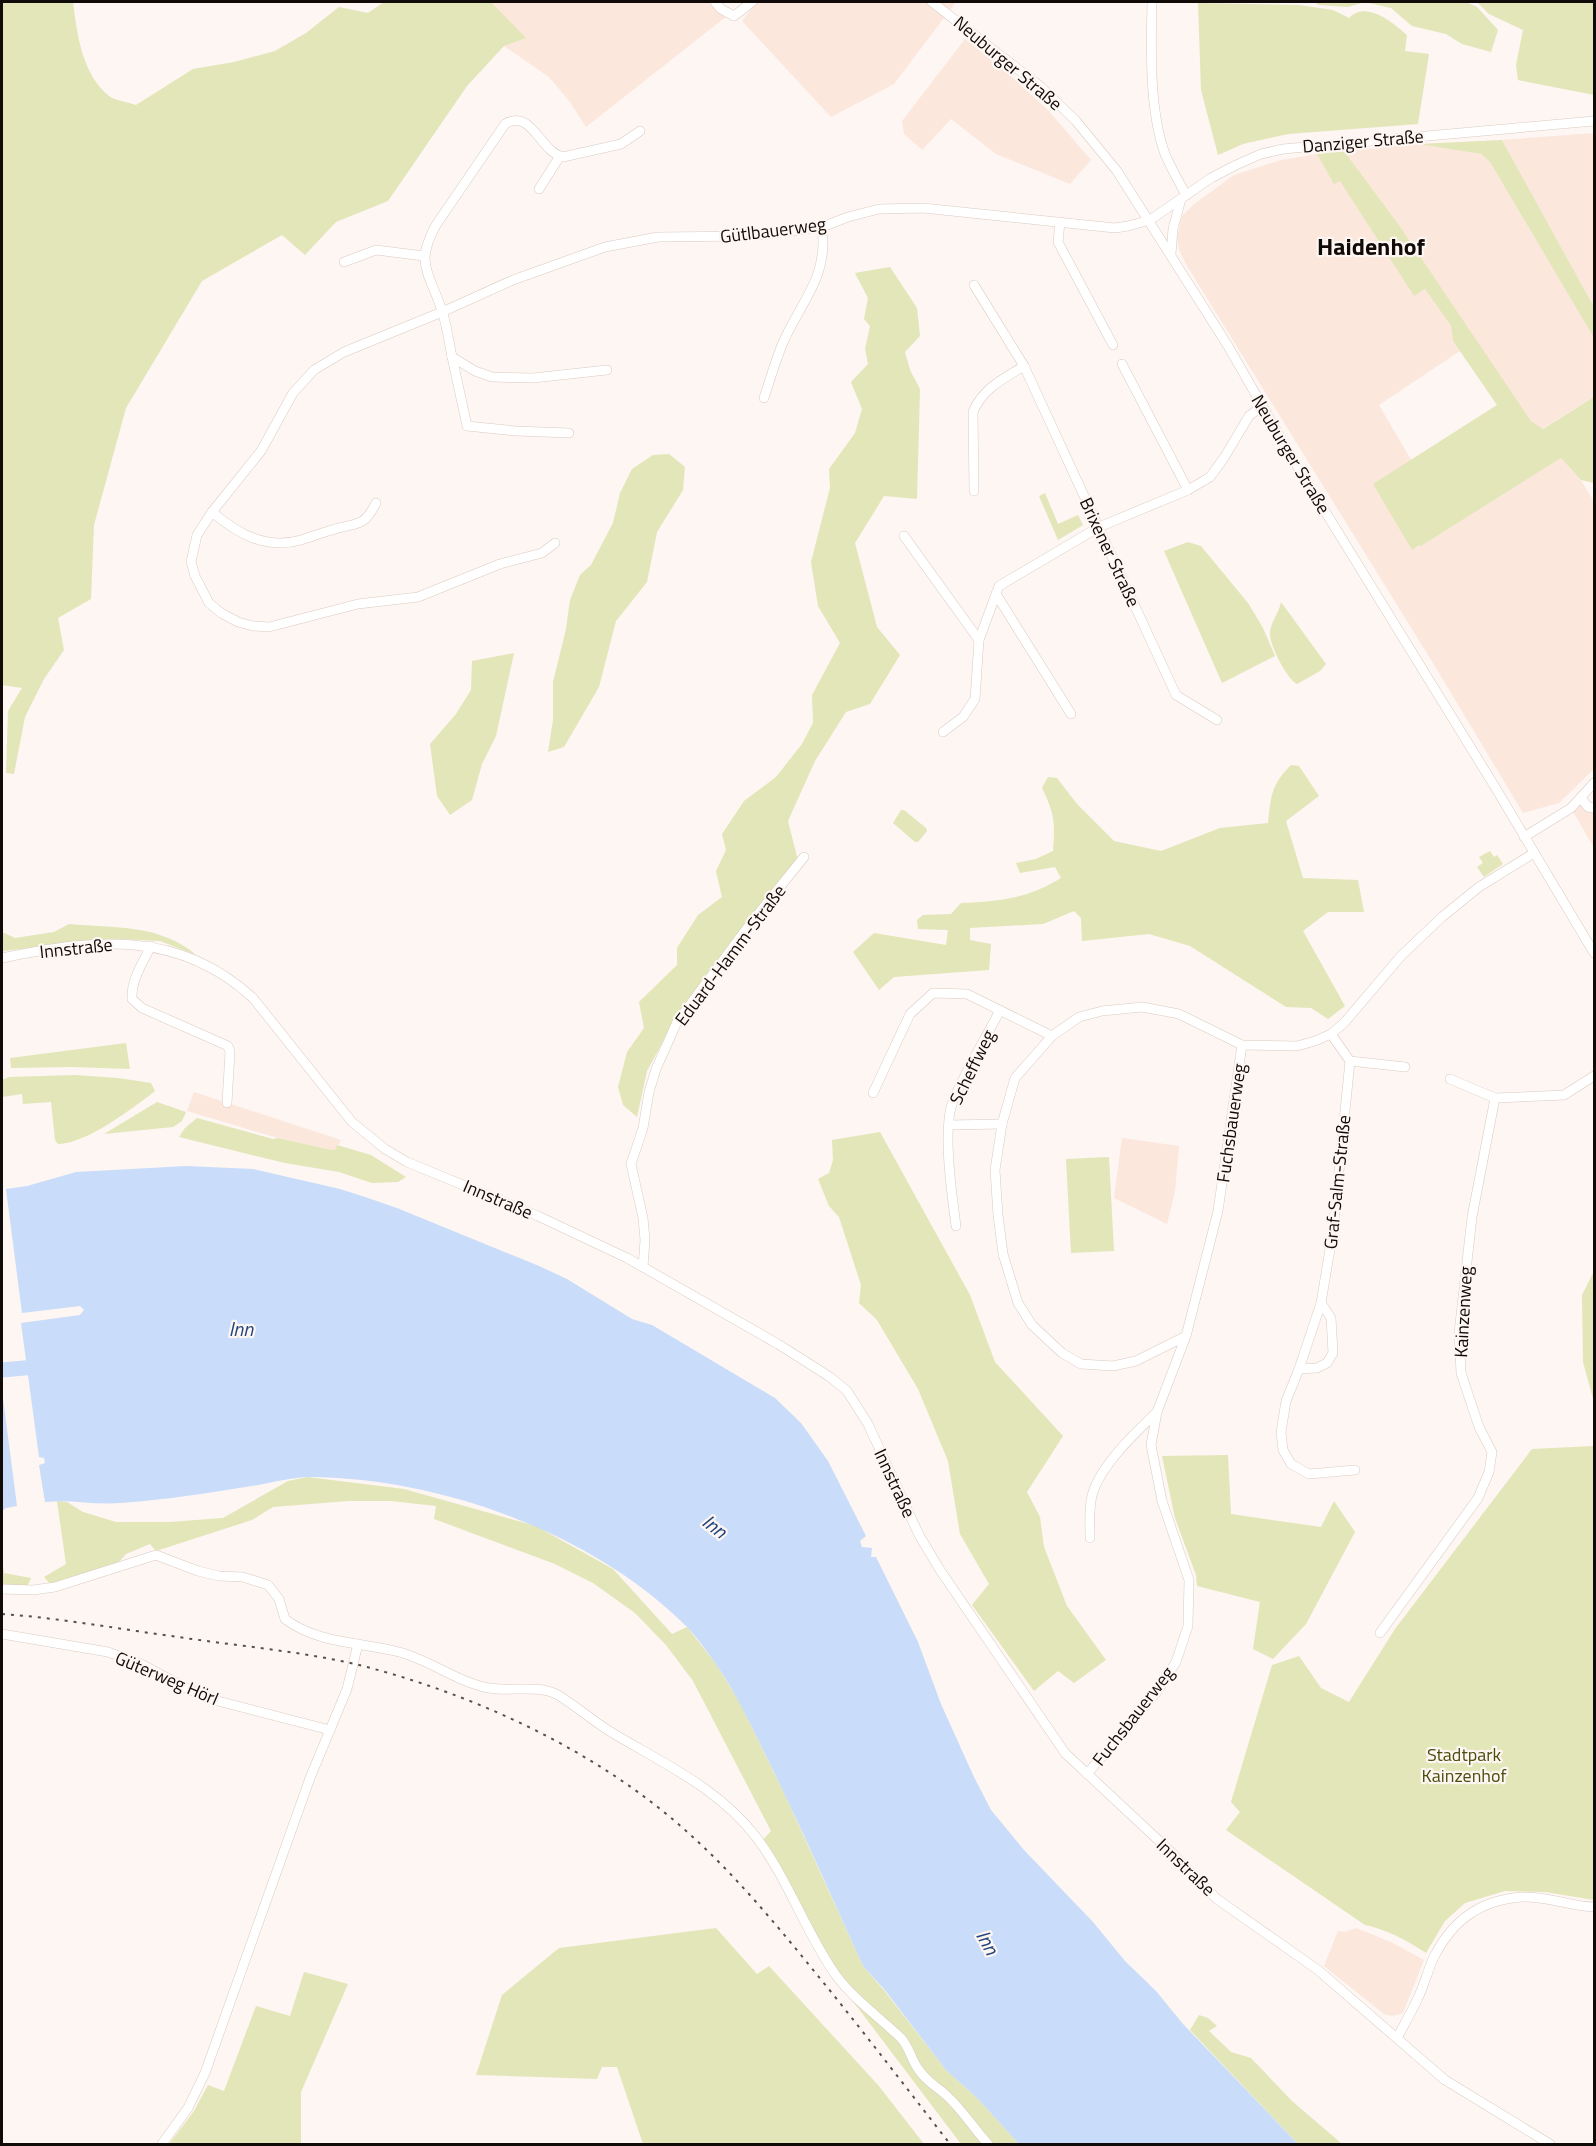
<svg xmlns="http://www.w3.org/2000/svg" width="1596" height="2146" font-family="'Titillium Web',sans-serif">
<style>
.built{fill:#fce7dd}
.green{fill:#e2e6b8}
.water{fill:#c9dcf9}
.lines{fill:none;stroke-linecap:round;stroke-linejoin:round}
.river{stroke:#c9dcf9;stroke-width:15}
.minor-casing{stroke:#dbcac1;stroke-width:10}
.minor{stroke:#fff;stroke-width:9}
.rail{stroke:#56504d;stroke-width:2;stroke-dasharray:3 6;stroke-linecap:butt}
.labels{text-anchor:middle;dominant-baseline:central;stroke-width:4.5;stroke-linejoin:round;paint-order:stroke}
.street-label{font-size:18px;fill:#100a08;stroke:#fdf6f2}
.park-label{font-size:18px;fill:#4a4d0b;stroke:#fdf6f2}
.water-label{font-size:20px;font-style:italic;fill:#20457d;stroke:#fdf6f2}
.district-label{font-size:24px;font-weight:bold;fill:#100a08;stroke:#fdf6f2}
</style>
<rect width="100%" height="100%" fill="#fdf6f2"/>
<g class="built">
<polygon points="491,2 714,2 727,16 586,127 570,102 549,77 504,46 525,38"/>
<polygon points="757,2 956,2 894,84 831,117 742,21"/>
<polygon points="965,39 1004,70 1048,110 1091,160 1070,184 996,154 951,119 922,150 904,134 902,121"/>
<polygon points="1594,133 1594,307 1502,140"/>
<polygon points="1418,144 1481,154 1490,162 1594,338 1594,397 1542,429 1531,421 1399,225 1344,151"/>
<polygon points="1317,154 1334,183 1340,180 1414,295 1425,289 1451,326 1453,341 1460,351 1379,405 1414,465 1421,546 1561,458 1581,480 1594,502 1594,769 1559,803 1523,813 1433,663 1187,266 1179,250 1177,238 1182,216 1194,204 1234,175 1281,160"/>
<polygon points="1581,799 1594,808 1594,848 1571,808"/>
<polygon points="194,1092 341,1140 336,1149 331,1150 278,1138 187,1111"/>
<polygon points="1122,1138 1179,1146 1175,1191 1167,1224 1114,1198"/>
<polygon points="1356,1928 1391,1942 1424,1960 1403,2013 1392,2016 1384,2014 1324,1966 1338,1931 1345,1932"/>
</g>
<g class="green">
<path d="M2,2h71c4,32 9,72 36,94 7,5 19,6 27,9l57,-36 41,-7 41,-11 31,-18 33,-26 29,6 16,-11h107l35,36 -22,8 -37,40 -79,115 -52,21 -31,33 -23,-20 -80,46 -76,127 -32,117 -3,74 -33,19 6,32 -20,29 -19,38 -11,57 -8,-1 2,-62 14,-23 -20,-3z"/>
<polygon points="1315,2 1466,2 1477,7 1498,30 1491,52 1462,44 1446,34 1412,26 1391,8 1365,2 1348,7 1318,5"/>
<polygon points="1477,2 1594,2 1594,95 1518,80 1516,65 1523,30 1489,14"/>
<path d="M1198,3l101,2 34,5 16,8c17,-18 43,4 58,17l-2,16 24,3 -11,70 -130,10 -45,10 -25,11 -17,-65z"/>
<polygon points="1502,140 1594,307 1594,338 1490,162 1481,154 1418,144"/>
<polygon points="1344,151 1399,225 1531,421 1543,429 1594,397 1594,483 1581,480 1561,458 1421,546 1419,545 1412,550 1373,484 1497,405 1453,341 1451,326 1425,289 1414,296 1340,181 1334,184 1317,154"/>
<polygon points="890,267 917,308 920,336 905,352 910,370 920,389 917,499 884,496 855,543 877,627 900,655 870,704 846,712 815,761 788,821 798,861 675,1019 647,1071 637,1117 623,1105 618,1087 627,1052 644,1028 639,1002 677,965 677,948 698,915 722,897 716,871 726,850 722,834 744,801 776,777 802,744 813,723 812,695 840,643 818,606 811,562 830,488 829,469 855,433 862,409 851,382 868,364 865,349 870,326 864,319 868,298 855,273"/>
<polygon points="669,454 685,467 683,490 657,532 647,582 616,621 599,687 564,747 548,752 553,720 553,682 566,629 570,600 580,575 591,565 613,523 620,493 632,469 653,455"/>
<polygon points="1045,493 1058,524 1078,515 1083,525 1058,540 1039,496"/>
<polygon points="1188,542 1201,546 1248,603 1263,628 1275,656 1222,683 1164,551"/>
<path d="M1281,602l45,62 -6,7 -23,13c-10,-5 -27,-38 -27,-50 0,-12 9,-20 11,-32z"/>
<polygon points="514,653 496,736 482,764 472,800 450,815 437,796 430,744 456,714 471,690 472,661"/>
<path d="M1291,765l8,1 20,30 -33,25 17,57 55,2 6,32h-36l-25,19 42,75 -17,13 -17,-11 -25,-1 -96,-61 -41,-12 -67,7 -1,-23 -7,-7 -31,13 -73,4v12l21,4 -2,26 -95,7 -15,13 -26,-38 21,-19 72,12 2,-15 -30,-1 -1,-9 6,-5 28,-1 10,-11c39,-2 66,-4 100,-25l-6,-11 -35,6 -4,-10 20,-4 17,-8c2,-29 2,-36 -11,-63l6,-11 9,1 20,26 37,37 47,10 59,-23 48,-5c3,-27 3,-38 23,-58z"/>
<polygon points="901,810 904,810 926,828 927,831 918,842 915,842 893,823"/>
<polygon points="1490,851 1494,857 1497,855 1503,864 1484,877 1477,867 1483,863 1479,857"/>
<path d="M69,924c44,4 92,0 127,31l-36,-14 -41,-2 -117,12v-19l13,6 39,-6z"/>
<polygon points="126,1043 130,1069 72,1067 11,1068 10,1058"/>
<path d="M75,1075l43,3 33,5 4,8c-22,17 -69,53 -97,53l-3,-4 -4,-38 -28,2 -1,-10 -20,3v-17l7,-3z"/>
<polygon points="157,1102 186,1112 182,1121 173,1127 104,1134"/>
<polygon points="197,1118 273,1139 278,1138 331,1150 336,1149 337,1145 371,1155 406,1177 398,1182 372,1183 339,1172 285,1163 179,1137 185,1128"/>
<polygon points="880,1132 970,1295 995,1362 1063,1436 1027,1492 1040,1517 1044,1547 1067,1606 1106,1660 1074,1683 1058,1671 1034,1691 972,1605 989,1584 960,1534 948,1461 918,1389 877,1320 859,1303 861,1285 839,1217 829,1206 818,1179 829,1173 833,1160 832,1140"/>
<polygon points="1109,1157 1114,1251 1071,1253 1066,1159"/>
<polygon points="1594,1271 1594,1402 1583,1362 1582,1295"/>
<path d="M1594,1446v454l-49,-8 -40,-1 -40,12 -20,18 -19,32c-20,-13 -38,-23 -61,-28l-139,-95 14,-18 -9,-10 41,-137 27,-9 22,32 28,14 46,-73 137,-180z"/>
<polygon points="1228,1455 1231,1514 1321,1527 1334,1501 1355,1532 1306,1624 1273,1659 1253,1649 1260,1602 1197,1586 1196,1575 1175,1518 1162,1456"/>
<polygon points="307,1477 404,1489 536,1526 613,1569 672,1634 687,1627 716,1664 739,1701 784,1793 863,1966 883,1989 946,2070 978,2099 1019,2144 961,2144 830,1971 762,1841 771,1831 693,1681 666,1645 635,1613 593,1583 555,1564 434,1519 436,1506 391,1501 348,1501 273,1507 252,1520 156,1551 150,1544 126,1554 119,1562 50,1584 44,1577 66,1564 57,1501 67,1502 83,1512 116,1522 169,1522 223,1518 288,1481"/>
<polygon points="2,1559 4,1573 31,1578 27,1587 2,1584"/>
<polygon points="716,1928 757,1974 769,1966 878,2085 924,2144 643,2144 617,2067 602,2067 597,2079 476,2075 502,1995 559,1948"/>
<polygon points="304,1972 348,1984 301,2092 301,2144 169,2144 194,2111 208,2085 224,2091 256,2006 290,2016"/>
<polygon points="1199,2015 1208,2018 1217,2026 1209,2031 1231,2052 1251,2058 1292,2101 1342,2144 1298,2144 1190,2030"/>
</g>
<g class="water">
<path d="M186,1166l67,3 87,20 25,8 32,11 142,58 28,13 65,40 20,6 123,73 26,25 27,38 38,75 -6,5 2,6 10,1 -1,9h5l42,85 23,62 32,71 18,35 33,40 69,72 32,39 31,30 27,33 115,120h-279l-41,-45 -32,-29 -62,-81 -21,-23c-31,-68 -61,-137 -94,-204 -17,-34 -32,-68 -54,-99 -9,-13 -19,-27 -30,-38 -93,-92 -244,-147 -375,-148 -18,0 -39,6 -58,9 -44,7 -88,14 -132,17 -25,2 -50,-4 -75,-1l-6,-37 6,-2 -1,-5 -5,-1 -18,-134 59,-8 4,-5 -4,-4 -58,7 -16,-124 21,-3 49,-14z"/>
<polygon points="2,1391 17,1506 6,1508 2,1511"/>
</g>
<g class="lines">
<polyline class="river" points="2,1370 46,1366"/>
<g class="minor-casing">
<g id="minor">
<polyline points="715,2 721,9 734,16 752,2"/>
<polyline points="932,2 1041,87 1076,121 1117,171 1228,346 1294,461 1495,787 1594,953"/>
<path d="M1152,2c-1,46 -3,108 13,152 6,14 14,28 21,41"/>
<polyline points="539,189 560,156"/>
<polyline points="1060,222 1058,242 1113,345"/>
<polyline points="1171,254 1173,229 1181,199"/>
<polyline points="344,262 376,250 424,256"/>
<polyline points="974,285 1024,366 1176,695 1217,720"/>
<polyline points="452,357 467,426 516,431 569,433"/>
<polyline points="1122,364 1188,490"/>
<path d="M607,370l-74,8 -41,-1 -17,-6 -23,-14c-3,-15 -5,-31 -10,-46 -12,-38 -28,-46 -6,-86l69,-101c27,-16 34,27 58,33l58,-13 19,-13"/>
<path d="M764,398c6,-18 11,-36 18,-53 18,-43 47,-67 40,-118"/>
<path d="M974,491l-1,-79c10,-24 30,-33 51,-46"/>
<path d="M212,512c26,22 54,38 89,28 10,-3 20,-7 31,-10 24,-8 31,-1 44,-27"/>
<polyline points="904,536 979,640"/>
<polyline points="555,543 542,553 500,564 418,597 358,604 269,627 253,626 238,622 221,613 209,603 195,576 191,562 197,535 212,512 261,451 293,393 314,370 344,352 442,312 513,280 605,247 658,237 751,236 822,227 848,217 879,209 923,208 1115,228 1128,226 1150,220 1211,178 1236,165 1261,154 1283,149 1594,121"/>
<polyline points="996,594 1071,714"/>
<polyline points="943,732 963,717 975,699 979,640 999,586 1099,527 1188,490 1210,477 1224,458 1249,416 1262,406"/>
<polyline points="1581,798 1588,807 1594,808"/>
<polyline points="1524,837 1571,808 1594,783"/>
<path d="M151,946c-9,18 -20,34 -19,53l10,9 86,38 2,6 -3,51"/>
<path d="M2,958c92,-19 176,-29 251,40l99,124 33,27 22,13 131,54 89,42 151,86 52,33 17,14 21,33 51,111 21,35 125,183 106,99 46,47 101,71 127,110 105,64"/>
<polyline points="1331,1034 1350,1061 1333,1231 1321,1303 1299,1369 1286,1401 1281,1432 1283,1450 1291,1464 1309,1474 1355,1470"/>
<polyline points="1350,1061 1405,1067"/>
<polyline points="1450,1079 1495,1098 1564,1095 1594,1076"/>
<polyline points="873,1093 910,1014 933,993 967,994 1052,1036"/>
<polyline points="949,1125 1002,1124"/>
<path d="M956,1226c-4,-31 -14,-97 -3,-125 13,-31 32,-61 47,-91"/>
<polyline points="643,1267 645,1240 643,1218 631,1164 643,1128 649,1092 656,1069 677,1022 751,923 804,857"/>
<polyline points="1186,1336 1136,1361 1113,1366 1081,1364 1062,1353 1032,1325 1018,1303 1003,1254 998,1215 995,1170 1002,1124 1015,1078 1052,1036 1079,1017 1102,1011 1142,1007 1179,1014 1242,1045 1297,1046 1315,1041 1331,1034 1344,1023 1401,956 1442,917 1479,887 1534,853"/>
<polyline points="1299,1369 1317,1368 1327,1363 1333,1353 1331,1318 1321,1303"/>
<path d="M1090,1538c0,-12 -1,-25 1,-37 4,-31 44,-68 66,-89"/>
<path d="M2,1589l31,1 22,-3 101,-32 42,16 21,5 24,1 25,8 11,14 6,20c33,25 76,23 114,33 31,8 58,30 90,36 23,4 48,-4 69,7 18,11 35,26 53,37 51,31 108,56 145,105 32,42 49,94 79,137 18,25 44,43 66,64 9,10 10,22 18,32 7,11 18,17 27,25 16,14 28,34 42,49"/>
<polyline points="1380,1633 1478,1498 1489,1472 1492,1452 1479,1427 1461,1373 1459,1333 1472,1217 1495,1098"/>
<polyline points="2,1634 108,1652 141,1664 188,1689 218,1701 330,1730"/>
<polyline points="1087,1774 1156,1693 1176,1662 1188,1626 1189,1580 1162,1501 1151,1445 1157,1412 1186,1336 1218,1211 1242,1045"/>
<path d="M1397,2038c7,-13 15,-27 21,-40 7,-14 10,-30 17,-43 19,-36 46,-55 87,-58 25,-1 48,9 72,10"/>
<polyline points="162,2144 188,2108 205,2073 310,1778 347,1689 358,1644"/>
</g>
</g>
<use href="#minor" class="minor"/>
<path class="rail" d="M2,1614c58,4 117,15 176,23 60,9 122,14 181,28 115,29 236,85 325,164 52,46 95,99 139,153 43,53 85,108 127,162"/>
</g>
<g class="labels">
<g class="street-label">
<text transform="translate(1008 63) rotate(40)">Neuburger Straße</text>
<text transform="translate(1363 141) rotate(-5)">Danziger Straße</text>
<text transform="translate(773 230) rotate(-7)">Gütlbauerweg</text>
<text transform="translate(1291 454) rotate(59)">Neuburger Straße</text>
<text transform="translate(1110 552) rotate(65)">Brixener Straße</text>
<text transform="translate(76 948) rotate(-6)">Innstraße</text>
<text transform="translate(730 955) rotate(-53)">Eduard-Hamm-Straße</text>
<text transform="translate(972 1067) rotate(-64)">Scheffweg</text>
<text transform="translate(1231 1123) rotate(-82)">Fuchsbauerweg</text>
<text transform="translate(1337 1182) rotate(-84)">Graf-Salm-Straße</text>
<text transform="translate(498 1199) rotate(23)">Innstraße</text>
<text transform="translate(1463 1312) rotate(-87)">Kainzenweg</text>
<text transform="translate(895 1483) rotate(65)">Innstraße</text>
<text transform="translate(167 1678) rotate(23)">Güterweg Hörl</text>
<text transform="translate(1133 1716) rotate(-52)">Fuchsbauerweg</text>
<text transform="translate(1186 1867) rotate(44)">Innstraße</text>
</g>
<g class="park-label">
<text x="1464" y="1754">Stadtpark<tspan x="1464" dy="21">Kainzenhof</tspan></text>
</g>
<g class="water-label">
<text x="241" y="1328">Inn</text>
<text transform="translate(715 1526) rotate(38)">Inn</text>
<text transform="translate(988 1942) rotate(61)">Inn</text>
</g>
<g class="district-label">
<text x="1371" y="246">Haidenhof</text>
</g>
</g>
<rect width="1596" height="2146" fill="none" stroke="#100a08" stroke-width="6"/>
</svg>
